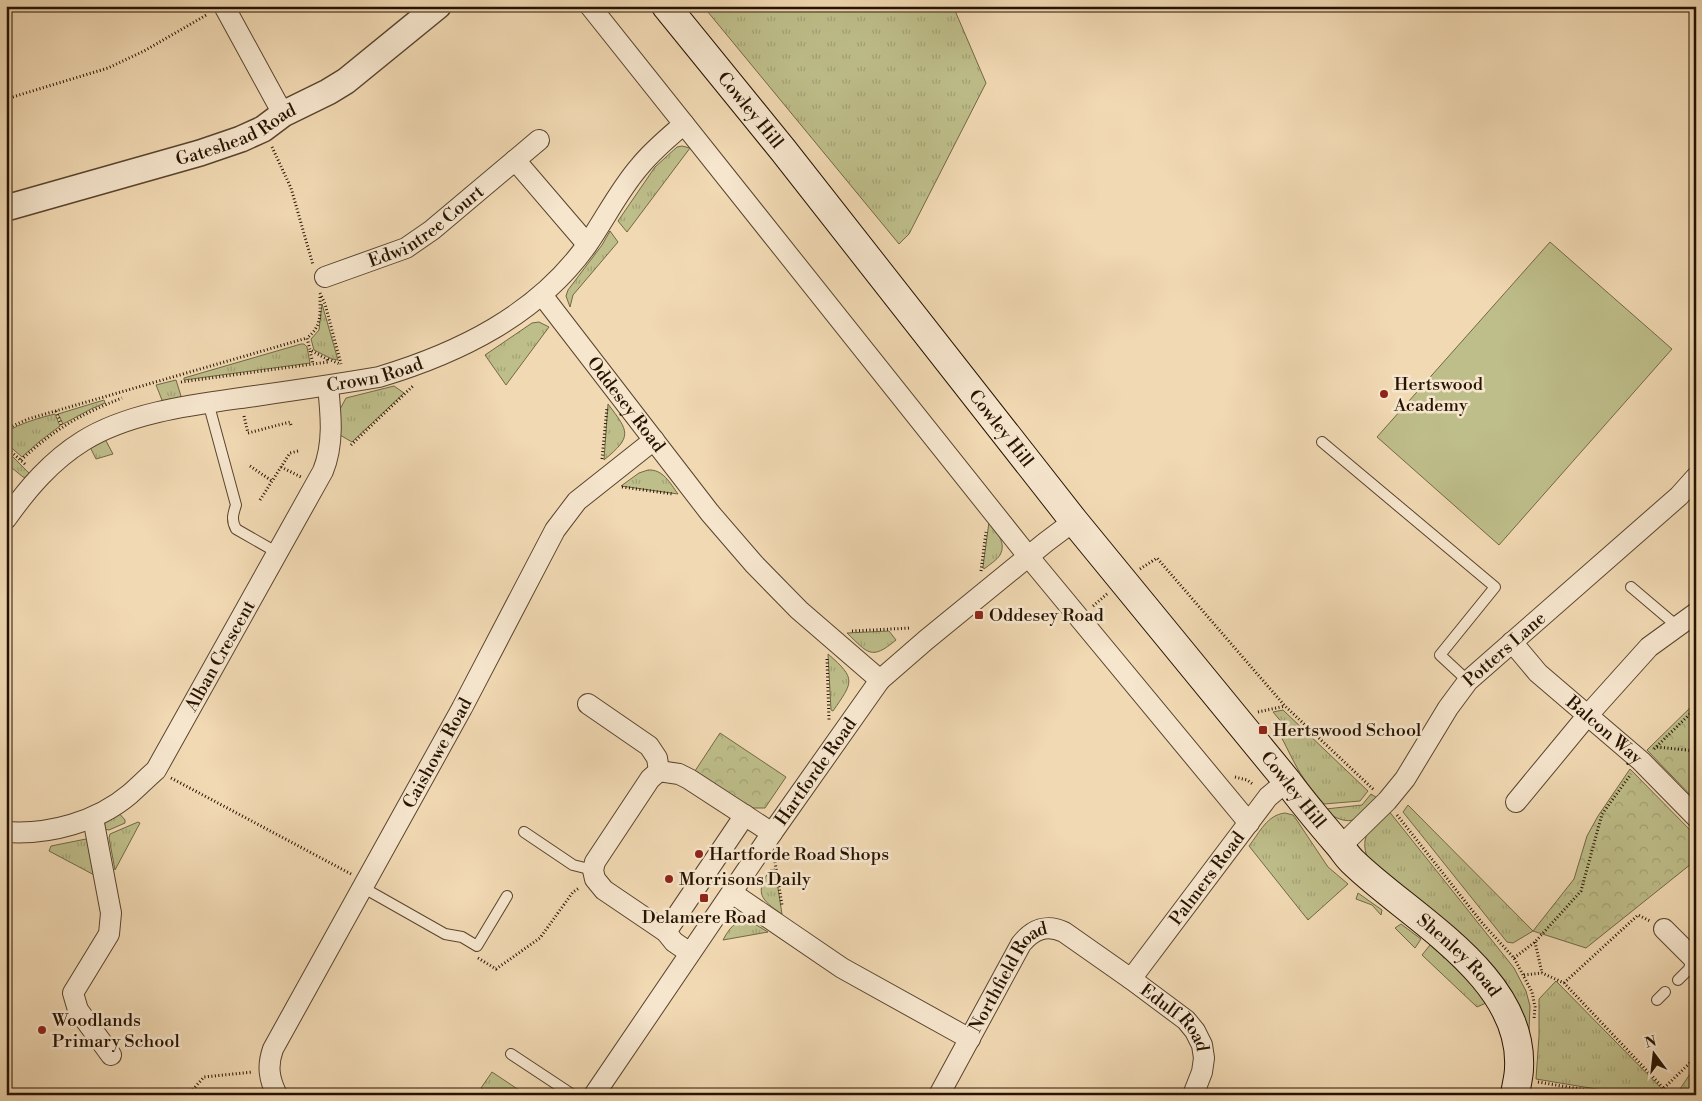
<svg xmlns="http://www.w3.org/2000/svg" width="1702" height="1101" font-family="'Libre Bodoni',serif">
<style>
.grass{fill:url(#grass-tufts);stroke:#726845}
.forest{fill:url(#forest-crowns);stroke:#726845}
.garden{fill:#bebe8a;stroke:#726845}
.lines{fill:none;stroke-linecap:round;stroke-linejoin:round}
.service-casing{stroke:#59442d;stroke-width:12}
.minor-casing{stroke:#59442d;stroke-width:22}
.tertiary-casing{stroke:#59442d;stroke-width:28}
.secondary-casing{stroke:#261300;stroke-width:30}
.path{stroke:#261300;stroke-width:3;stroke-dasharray:1 2.5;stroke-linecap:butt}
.service{stroke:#f6e6ce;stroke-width:10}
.minor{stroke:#f6e6ce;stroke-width:20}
.tertiary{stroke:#f6e6ce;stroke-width:25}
.secondary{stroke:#f6e6ce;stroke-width:28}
.poi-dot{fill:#8f2418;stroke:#f6e6ce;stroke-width:2}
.labels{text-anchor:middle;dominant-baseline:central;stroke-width:5;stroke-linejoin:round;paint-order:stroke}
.street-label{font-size:18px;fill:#261300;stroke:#f6e6ce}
.poi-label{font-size:18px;fill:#261300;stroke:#f6e6ce;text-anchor:start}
</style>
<defs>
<pattern id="grass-tufts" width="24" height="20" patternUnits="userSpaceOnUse" patternTransform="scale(1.25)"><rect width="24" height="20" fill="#bebe8a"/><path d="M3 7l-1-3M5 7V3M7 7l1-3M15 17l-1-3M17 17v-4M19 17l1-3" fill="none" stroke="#a3a275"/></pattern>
<pattern id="forest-crowns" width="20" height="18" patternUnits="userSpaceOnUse" patternTransform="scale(1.25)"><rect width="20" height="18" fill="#bebe8a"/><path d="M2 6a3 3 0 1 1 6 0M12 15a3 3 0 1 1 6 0" fill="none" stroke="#a3a275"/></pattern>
</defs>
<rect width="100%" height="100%" fill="#f1d9b3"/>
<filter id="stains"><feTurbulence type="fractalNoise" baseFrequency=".004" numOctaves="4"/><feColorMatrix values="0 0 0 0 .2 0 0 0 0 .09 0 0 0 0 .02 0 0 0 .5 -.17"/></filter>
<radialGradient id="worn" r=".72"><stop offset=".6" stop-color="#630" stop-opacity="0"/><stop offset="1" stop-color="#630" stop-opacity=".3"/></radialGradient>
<g class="grass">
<polygon points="703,6 953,6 986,83 909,234 899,244"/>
<polygon points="682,146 690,148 627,232 618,221 655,167 677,147"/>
<polygon points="610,231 618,242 573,295 570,307 566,296 568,290 602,245"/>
<polygon points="322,304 338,360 332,359 314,350 311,339 319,330"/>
<polygon points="539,322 549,327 506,385 485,355 532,323"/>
<polygon points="301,344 304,344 307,347 310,363 184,380 184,378"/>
<polygon points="176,380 181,396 178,399 165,402 162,400 156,385"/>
<polygon points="394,386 404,393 352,442 340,435 339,411 346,398"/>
<polygon points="104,400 105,403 91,409 63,424 58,414"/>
<path d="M608,404c21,28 25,32 -4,56z"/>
<path d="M55,414l5,12 -20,15 -18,16 -16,-14v-11c15,-9 33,-14 49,-18z"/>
<polygon points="105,439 113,454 96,459 90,447"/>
<polygon points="6,450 30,474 27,478 23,477 6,463"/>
<path d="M648,470c15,-1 22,13 30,24l-57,-8 18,-13z"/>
<path d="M989,522c7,9 18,21 11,33 -3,5 -11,10 -16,14l-1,-2z"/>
<path d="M889,631l7,9c-25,21 -28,13 -49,-7z"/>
<path d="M828,654c29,25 25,28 5,57l-2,-1z"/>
<path d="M1283,710l85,81 -8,10 -36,3c-11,-13 -22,-26 -30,-42 -6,-11 -10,-21 -17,-32l7,-5 -11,-13z"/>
<path d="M1371,794l8,5c-22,21 -26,30 -55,12l2,-2 36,-4z"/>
<polygon points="1408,805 1533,931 1513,943 1507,942 1403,812"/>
<path d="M1388,810l126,158 12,23 4,15 -2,48 -8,-36 -152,-159c-10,-24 5,-34 20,-49z"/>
<polygon points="118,812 125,820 125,823 109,830 104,829 105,822"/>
<path d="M1285,813l8,2 3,4 32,48 20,17 -40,36 -59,-74c11,-14 18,-31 36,-33z"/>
<polygon points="138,822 140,823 115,870 109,838 110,834"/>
<polygon points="91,838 98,877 49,851 51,846"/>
<path d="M775,869l7,45c-21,-14 -28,-21 -12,-44z"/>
<polygon points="1358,893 1382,910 1381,915 1372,905 1356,899"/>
<path d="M748,920l20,12 -45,8c6,-11 11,-19 25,-20z"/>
<polygon points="1401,924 1421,939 1415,948 1395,928"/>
<path d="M1430,945c21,18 40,35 56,58l-9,4 -55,-52z"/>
<polygon points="1556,981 1668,1095 1632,1095 1536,1079 1539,1036 1539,999"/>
<polygon points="492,1072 525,1094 491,1095 481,1088"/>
</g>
<g class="forest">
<polygon points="1696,702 1696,801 1647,750"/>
<polygon points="720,733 786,777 765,808 751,808 695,771"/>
<polygon points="1630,769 1696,836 1696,860 1586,948 1533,931 1574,879 1587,836 1598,816"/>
<polygon points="1696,1065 1696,1095 1676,1095"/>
</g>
<polygon class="garden" points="1550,242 1672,349 1499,545 1377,437"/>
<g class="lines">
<g class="service-casing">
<g id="service">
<path d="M208,402l28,103c-3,9 -5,15 0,24l42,24"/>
<polyline points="1322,442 1495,587 1440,655 1468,681"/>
<polyline points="1631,587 1677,626"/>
<polyline points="524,832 573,865 593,870"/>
<polyline points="362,887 445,934 462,937 477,946 507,896"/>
<polyline points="1678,980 1689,969 1692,957"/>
<polyline points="1657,1000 1665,992"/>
<polyline points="511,1054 573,1095"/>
</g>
</g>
<g class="minor-casing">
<g id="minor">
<polyline points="224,6 283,114"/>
<polyline points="590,6 1028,556 1249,823"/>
<polyline points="515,160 587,244"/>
<path id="s1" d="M325,277l81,-29 26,-18 107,-90"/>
<path id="s2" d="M542,295l168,218 44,51 45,46 81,70"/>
<path id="s3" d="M6,519c22,-31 45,-58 77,-78 48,-30 117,-37 172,-45 42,-6 83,-12 124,-19 80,-24 158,-62 208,-132 18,-26 32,-55 53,-79 13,-16 29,-29 44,-42"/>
<path id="s4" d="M1512,642l26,31 103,88 55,56"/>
<polyline points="588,704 649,746 657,758 659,771"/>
<polyline points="1516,802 1587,716 1649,647 1696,613"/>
<polyline points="93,818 111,913 109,934 73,993 78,1010 111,1055"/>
<path id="s5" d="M6,832c43,3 91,-10 124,-38 9,-8 17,-16 26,-24l167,-299c11,-27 8,-56 5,-85"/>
<path id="s6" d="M1340,847l47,-46 18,-22 43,-71 20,-27 211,-185 17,-19"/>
<polyline points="732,893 842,968 970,1039"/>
<polyline points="1664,929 1692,957 1696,956"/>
<polyline points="666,932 745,815"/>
<polyline points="690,953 674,942 666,932 604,890 595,879 593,870 595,862 650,779 659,771 679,774 689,779 772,833"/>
<path id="s7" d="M1131,979l137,-182 19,-16"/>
<path id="s8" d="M277,1095c-8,-16 -10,-29 -4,-46l189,-341 93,-178 22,-29 77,-61"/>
<path id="s9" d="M594,1095l178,-262 108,-153 46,-40 120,-98 28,-21"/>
<path id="s10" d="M939,1095l82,-151c12,-15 26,-20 43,-12l67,47 55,41 9,11 7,14 2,13 -2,14 -9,23"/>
</g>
</g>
<g class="tertiary-casing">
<g id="tertiary">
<path id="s11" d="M6,208l194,-55 41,-14 22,-10 20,-15 45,-22 18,-11 92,-75"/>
</g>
</g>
<g class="secondary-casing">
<g id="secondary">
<path id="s12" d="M666,6l117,144 291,371 213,260c16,22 34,43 52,64 5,6 9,13 15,18 57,55 170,114 165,205 0,9 -3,18 -4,27"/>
</g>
</g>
<g class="path">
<polyline points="6,99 108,68 144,51 208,14"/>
<polyline points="272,147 291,188 313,265"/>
<polyline points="320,293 325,304 341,364"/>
<path d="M320,297c0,18 2,29 -13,41l3,12 17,9 1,3"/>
<polyline points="310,351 313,364"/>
<polyline points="328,359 340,364"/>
<polyline points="181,382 328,362"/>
<polyline points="56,411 62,426"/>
<polyline points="244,416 248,433 290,422 291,425"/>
<polyline points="6,429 28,419 307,338"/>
<polyline points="351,445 414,385"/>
<polyline points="6,447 26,465"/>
<polyline points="602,459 607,408"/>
<path d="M21,460c34,-31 58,-45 101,-62"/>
<polyline points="250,466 272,481"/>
<polyline points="281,467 301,477"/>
<polyline points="622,487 673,494"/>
<polyline points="260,500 290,453 298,451 297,449"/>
<polyline points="1140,569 1157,558 1285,706 1374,790"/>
<polyline points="981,571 986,532"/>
<polyline points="1093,606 1107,594"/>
<polyline points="852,631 911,628"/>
<polyline points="827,659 829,720"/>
<polyline points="1258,712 1285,706"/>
<polyline points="1657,747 1696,751"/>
<polyline points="1654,749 1696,708"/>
<polyline points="1235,777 1247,780 1254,785"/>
<polyline points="171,778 351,874"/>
<polyline points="1397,815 1483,924 1514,958 1532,992 1535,1007 1534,1019"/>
<polyline points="775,862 782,905"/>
<polyline points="1535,942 1542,973"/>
<polyline points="478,958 496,969 540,938 573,892 579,888"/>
<polyline points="1514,958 1535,942 1581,891 1602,814 1631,774"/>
<polyline points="1524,975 1542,973 1564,983 1670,1095"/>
<polyline points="1564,983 1638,915 1650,921"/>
<polyline points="1538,1082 1616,1095"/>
<polyline points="1664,1088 1696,1057"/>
<polyline points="188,1095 204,1077 253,1072"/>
</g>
<use href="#service" class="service"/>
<use href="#minor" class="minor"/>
<use href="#tertiary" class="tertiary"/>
<use href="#secondary" class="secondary"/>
</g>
<g class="poi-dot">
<circle cx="1384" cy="394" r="5"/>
<rect x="974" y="610" width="10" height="10" rx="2.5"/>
<rect x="1258" y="725" width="10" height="10" rx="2.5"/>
<circle cx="699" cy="854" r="5"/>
<circle cx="669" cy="879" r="5"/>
<rect x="699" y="893" width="10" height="10" rx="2.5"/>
<circle cx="42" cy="1030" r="5"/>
</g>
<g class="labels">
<g class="street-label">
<text stroke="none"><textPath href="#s12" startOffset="134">Cowley Hill</textPath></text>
<text stroke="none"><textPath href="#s11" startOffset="242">Gateshead Road</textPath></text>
<text stroke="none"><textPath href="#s1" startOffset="114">Edwintree Court</textPath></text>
<text stroke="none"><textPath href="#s3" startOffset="411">Crown Road</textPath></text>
<text stroke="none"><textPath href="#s2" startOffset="138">Oddesey Road</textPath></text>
<text stroke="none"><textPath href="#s12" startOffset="539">Cowley Hill</textPath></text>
<text stroke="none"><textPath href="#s6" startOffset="259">Potters Lane</textPath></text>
<text stroke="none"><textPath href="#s5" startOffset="299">Alban Crescent</textPath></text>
<text stroke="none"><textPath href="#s4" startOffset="128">Balcon Way</textPath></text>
<text stroke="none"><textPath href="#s8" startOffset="386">Caishowe Road</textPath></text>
<text stroke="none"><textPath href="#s9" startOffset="392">Hartforde Road</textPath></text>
<text stroke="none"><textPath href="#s12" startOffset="1004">Cowley Hill</textPath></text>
<text stroke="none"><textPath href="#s7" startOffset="126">Palmers Road</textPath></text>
<text stroke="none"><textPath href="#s12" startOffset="1239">Shenley Road</textPath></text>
<text stroke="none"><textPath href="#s10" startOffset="138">Northfield Road</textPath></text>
<text stroke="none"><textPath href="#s10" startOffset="362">Edulf Road</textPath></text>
</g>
<g class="poi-label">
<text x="1394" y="384">Hertswood<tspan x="1394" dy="21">Academy</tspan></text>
<text x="989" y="615">Oddesey Road</text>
<text x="1273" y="730">Hertswood School</text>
<text x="709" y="854">Hartforde Road Shops</text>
<text x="679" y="879">Morrisons Daily</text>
<text x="704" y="917" text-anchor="middle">Delamere Road</text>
<text x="52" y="1020">Woodlands<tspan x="52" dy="21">Primary School</tspan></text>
</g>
</g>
<rect width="1702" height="1101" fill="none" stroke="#f1d9b3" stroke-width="25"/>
<rect x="8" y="8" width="1687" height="1086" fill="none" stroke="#261300" stroke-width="2.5"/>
<rect x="12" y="12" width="1677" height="1076" fill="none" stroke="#261300"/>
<g transform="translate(1654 1054) rotate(345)" stroke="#f6e6ce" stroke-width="4" paint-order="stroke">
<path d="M0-4L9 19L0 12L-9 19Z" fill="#261300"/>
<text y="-8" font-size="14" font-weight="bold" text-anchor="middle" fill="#261300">N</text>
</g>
<rect width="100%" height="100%" filter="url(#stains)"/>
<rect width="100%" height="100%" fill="url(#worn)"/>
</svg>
